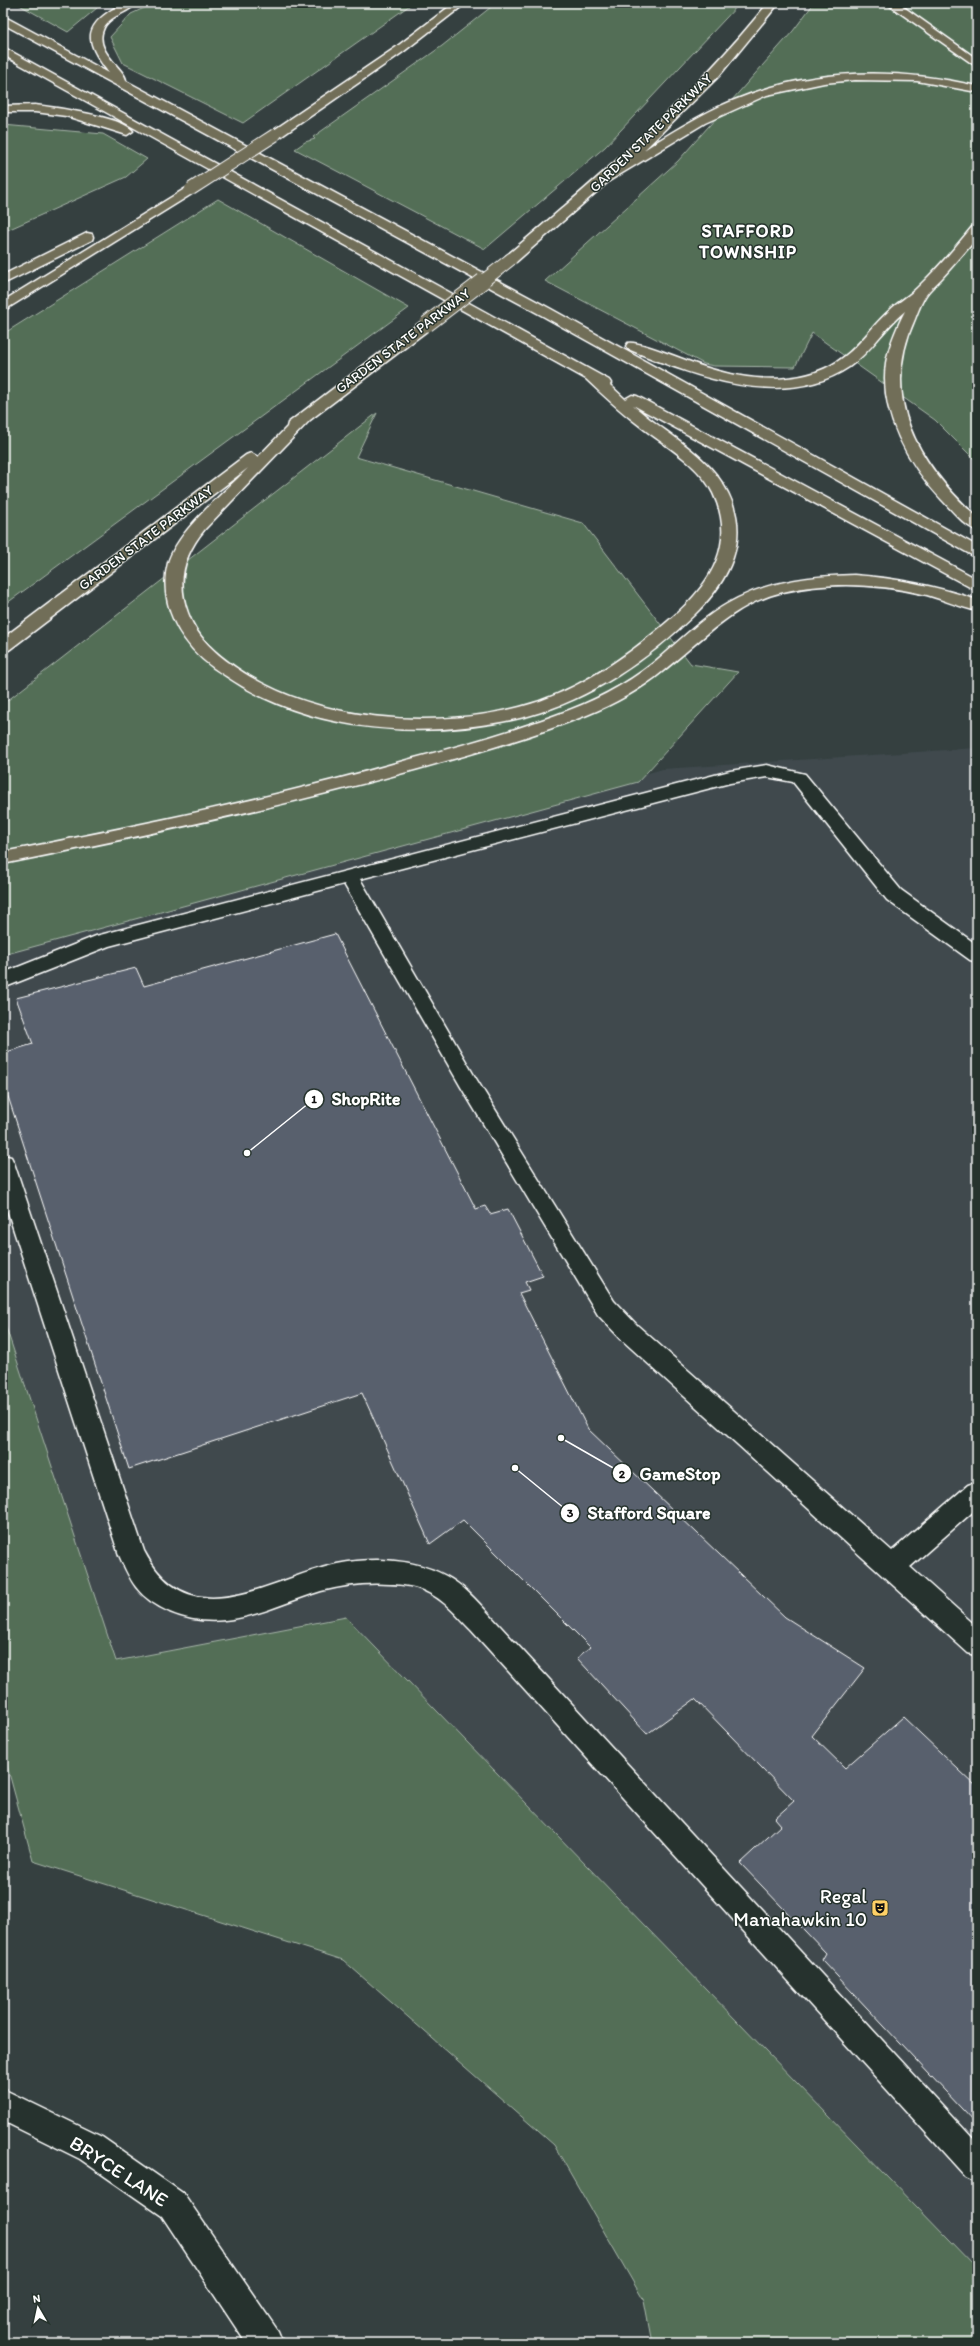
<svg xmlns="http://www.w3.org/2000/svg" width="980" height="2346" font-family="Itim,sans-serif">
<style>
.built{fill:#404a4e}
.green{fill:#526e56;stroke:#a8b6aa}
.building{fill:#58606d;stroke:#fff}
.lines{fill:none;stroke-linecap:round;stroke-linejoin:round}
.minor-casing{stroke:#fff;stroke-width:3}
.highway-casing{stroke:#fff;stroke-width:3}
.minor{fill:#26332d;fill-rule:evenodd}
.highway{fill:#716e59;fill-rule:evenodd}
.highway-bridge-far1-casing{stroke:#fff;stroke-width:14;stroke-linecap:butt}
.highway-bridge-casing{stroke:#fff;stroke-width:17;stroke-linecap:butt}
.highway-bridge-far1{stroke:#716e59;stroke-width:12}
.highway-bridge{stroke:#716e59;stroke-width:15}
.labels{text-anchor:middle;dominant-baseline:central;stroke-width:3;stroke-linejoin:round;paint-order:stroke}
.far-street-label{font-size:14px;fill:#fff;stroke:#26332d}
.far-district-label{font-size:18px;font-weight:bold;letter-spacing:1px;fill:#fff;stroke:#26332d}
.near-poi-label{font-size:20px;fill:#fff;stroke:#26332d;text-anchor:end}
.near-street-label{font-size:20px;fill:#fff;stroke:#26332d}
.leader{fill:none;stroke:#fff;stroke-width:1.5}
.callout-dot{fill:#fff;stroke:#26332d;stroke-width:1.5}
.mark-label{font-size:12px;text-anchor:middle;font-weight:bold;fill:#111}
.callout-label{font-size:18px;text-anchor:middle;font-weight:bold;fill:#fff;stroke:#26332d;stroke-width:3;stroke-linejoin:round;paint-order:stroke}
</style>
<rect width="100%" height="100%" fill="#354040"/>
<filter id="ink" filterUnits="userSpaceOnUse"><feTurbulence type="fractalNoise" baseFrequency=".025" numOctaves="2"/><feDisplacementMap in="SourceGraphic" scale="8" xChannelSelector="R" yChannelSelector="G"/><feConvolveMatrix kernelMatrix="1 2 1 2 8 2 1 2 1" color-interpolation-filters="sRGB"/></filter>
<g filter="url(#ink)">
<polygon class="built" points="977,748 977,2269 346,1617 116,1661 3,1318 3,954 663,769"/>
<g class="green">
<polygon points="16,3 103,3 68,32"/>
<polygon points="155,3 413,3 243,123 123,63 110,37 131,14"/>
<polygon points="496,3 740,3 605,147 485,249 295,149 305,142 315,139 313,137 442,46"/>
<polygon points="814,3 977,3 977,462 935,420 812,333 795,367 714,366 704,364 545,281 678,161 793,31"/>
<polygon points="3,125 103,134 147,159 126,177 3,232"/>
<polygon points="218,199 409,308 3,606 3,334"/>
<polygon points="377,413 356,457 583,523 691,664 738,672 638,782 3,955 3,704"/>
<polygon points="3,1318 116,1661 346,1617 977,2269 977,2343 652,2343 644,2301 554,2145 343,1960 33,1861 3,1751"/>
</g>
<polygon class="building" points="335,934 476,1209 485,1206 490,1214 508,1209 543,1276 525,1282 529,1290 519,1293 588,1429 785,1617 865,1668 812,1736 845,1768 903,1717 977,1787 977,2125 822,1960 826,1953 740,1863 781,1825 775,1818 794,1801 695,1699 647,1734 577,1658 590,1647 463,1520 430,1544 362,1393 129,1469 3,1081 3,1053 33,1044 16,998 136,968 144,986"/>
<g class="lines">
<g class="minor-casing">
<g id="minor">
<polygon points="767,765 805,774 901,890 977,945 977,962 970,960 887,900 793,782 767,777 730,783 360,879 475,1077 614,1301 637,1325 892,1551 968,1485 977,1482 977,1508 910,1567 977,1627 977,1656 968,1653 621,1339 598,1315 461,1087 344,884 109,946 3,988 3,973 96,936 730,771"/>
<path d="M3,1155l8,2 3,6 130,388c46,88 124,28 193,13 35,-7 77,-6 109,12 17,9 30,24 43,38l488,529v39l-11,-5 -495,-547c-14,-14 -27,-31 -46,-39 -10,-5 -24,-7 -35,-7 -23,-2 -46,1 -69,7 -52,16 -96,44 -151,21 -13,-6 -25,-13 -34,-25 -7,-9 -12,-21 -17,-32l-116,-358z"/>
<polygon points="3,2089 102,2137 184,2194 278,2331 283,2343 246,2343 162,2216 80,2159 3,2121"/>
</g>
</g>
<g class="highway-casing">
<g id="highway">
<path d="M123,3h13c-8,11 -28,12 -33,27 -9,22 23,39 23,51l425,228 426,237v12l-436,-243 -538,-291v-7l4,1 102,55c-27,-35 -25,-48 14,-70z"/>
<polygon points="454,3 466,3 403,52 279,138 271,138 269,135 271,132 395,48"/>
<path d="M768,3h11l-60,73 -75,74c28,-18 57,-36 88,-49 79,-33 162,-34 245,-15v6l-60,-11 -62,-1 -31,3 -57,12 -62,28 -96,58 -93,81h-10l-2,-3 2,-3c94,-79 185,-157 262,-253z"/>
<polygon points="886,3 898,3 977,59 977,67"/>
<path d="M3,47l606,333 2,3 -1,2 15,14 7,-4 5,1 340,183v12l-344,-186c32,29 75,48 95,88 23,45 1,88 -33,121 -46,45 -104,85 -167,102 -98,25 -218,18 -302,-40 -17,-10 -31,-22 -42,-38 -15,-21 -23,-49 -16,-75 10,-33 56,-70 80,-95l-239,182 -6,1v-13l243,-183 5,-2 7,4 29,-30 1,-4 134,-102 5,-1 7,4 -2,3 -122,93 -105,109c-21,25 -29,52 -17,84 9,25 28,41 50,56 77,52 193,61 282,38 58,-15 110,-52 155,-92 36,-32 62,-72 38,-122 -15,-30 -48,-47 -73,-67 -19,-14 -37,-31 -54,-47l-583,-324z"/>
<path d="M35,105c18,2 88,12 98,26l-6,4 -61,-19 -31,-4h-32v-6z"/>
<polygon points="191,185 195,186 197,189 195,192 3,311 3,301"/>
<path d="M977,226v12c-12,14 -24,28 -36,41 -5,5 -11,10 -15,16 -4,6 -8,16 -11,24 -36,79 2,144 62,198v13c-13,-4 -25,-20 -35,-30 -33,-35 -63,-87 -56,-137 3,-18 11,-36 19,-52 -21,17 -34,41 -56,56 -66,44 -155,9 -221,-18l-2,-3 2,-3c11,-3 67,22 83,26 43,13 97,17 134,-13 17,-13 28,-31 44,-45 9,-9 20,-15 28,-23 20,-19 38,-40 55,-61z"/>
<polygon points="87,233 92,234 93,237 92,240 3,284 3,275"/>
<path d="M854,575c42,3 83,11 123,25v11c-17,-4 -33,-11 -50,-16 -46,-11 -97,-14 -144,-3 -49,11 -82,49 -120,79 -23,19 -49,33 -76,44 -55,22 -112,38 -169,54 -137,38 -276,67 -415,95v-12c136,-27 271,-54 404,-92 50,-13 100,-27 149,-45 34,-12 67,-28 96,-51 28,-23 53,-50 86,-66 36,-18 76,-22 116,-23z"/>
</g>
</g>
<use href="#minor" class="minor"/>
<use href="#highway" class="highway"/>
<g class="highway-bridge-far1-casing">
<g id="highway-bridge-far1">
<polyline points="191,189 275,135"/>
<polyline points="482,282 511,259"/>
</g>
</g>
<g class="highway-bridge-casing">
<polyline id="highway-bridge" points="427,324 483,281"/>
</g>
<use href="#highway-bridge-far1" class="highway-bridge-far1"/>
<use href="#highway-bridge" class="highway-bridge"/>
</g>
</g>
<defs>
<g id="theatre-square" transform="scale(0.9)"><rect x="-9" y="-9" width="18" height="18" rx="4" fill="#ffd166" stroke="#26332d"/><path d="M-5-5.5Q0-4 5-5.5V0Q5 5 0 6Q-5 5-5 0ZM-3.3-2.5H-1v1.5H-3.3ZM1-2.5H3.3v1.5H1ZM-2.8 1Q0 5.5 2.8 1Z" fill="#111"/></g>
</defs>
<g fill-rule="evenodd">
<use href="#theatre-square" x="880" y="1908"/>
</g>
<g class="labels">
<g class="far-street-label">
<text transform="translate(651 133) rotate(-44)">GARDEN STATE PARKWAY</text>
<text transform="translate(403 341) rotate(-37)">GARDEN STATE PARKWAY</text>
<text transform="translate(146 538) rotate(-37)">GARDEN STATE PARKWAY</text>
</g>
<g class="far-district-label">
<text x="748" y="231">STAFFORD<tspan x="748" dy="21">TOWNSHIP</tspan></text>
</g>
<g class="near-poi-label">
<text x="867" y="1896">Regal<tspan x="867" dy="23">Manahawkin 10</tspan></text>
</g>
<g class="near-street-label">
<text transform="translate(119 2171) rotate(33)">BRYCE LANE</text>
</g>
</g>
<path class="leader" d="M247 1153L314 1099M561 1438L622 1473M515 1468L570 1513"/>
<g class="callout-dot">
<circle cx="247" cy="1153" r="4"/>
<circle cx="561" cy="1438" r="4"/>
<circle cx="515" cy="1468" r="4"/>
<circle cx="314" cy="1099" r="10"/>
<circle cx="622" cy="1473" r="10"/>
<circle cx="570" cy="1513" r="10"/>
</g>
<g class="mark-label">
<text x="314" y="1103">1</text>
<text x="622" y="1478">2</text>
<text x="570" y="1517">3</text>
</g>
<g class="callout-label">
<text x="366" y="1105">ShopRite</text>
<text x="680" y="1480">GameStop</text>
<text x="649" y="1519">Stafford Square</text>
</g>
<rect width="980" height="2346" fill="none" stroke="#26332d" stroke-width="16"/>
<rect x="8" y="8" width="964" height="2330" fill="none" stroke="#fff" stroke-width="1.5" filter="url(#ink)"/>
<g transform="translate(38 2308) rotate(351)" stroke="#26332d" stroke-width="3" paint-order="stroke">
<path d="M0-3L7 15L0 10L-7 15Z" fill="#ffffff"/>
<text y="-6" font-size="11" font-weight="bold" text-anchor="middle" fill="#ffffff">N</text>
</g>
</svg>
